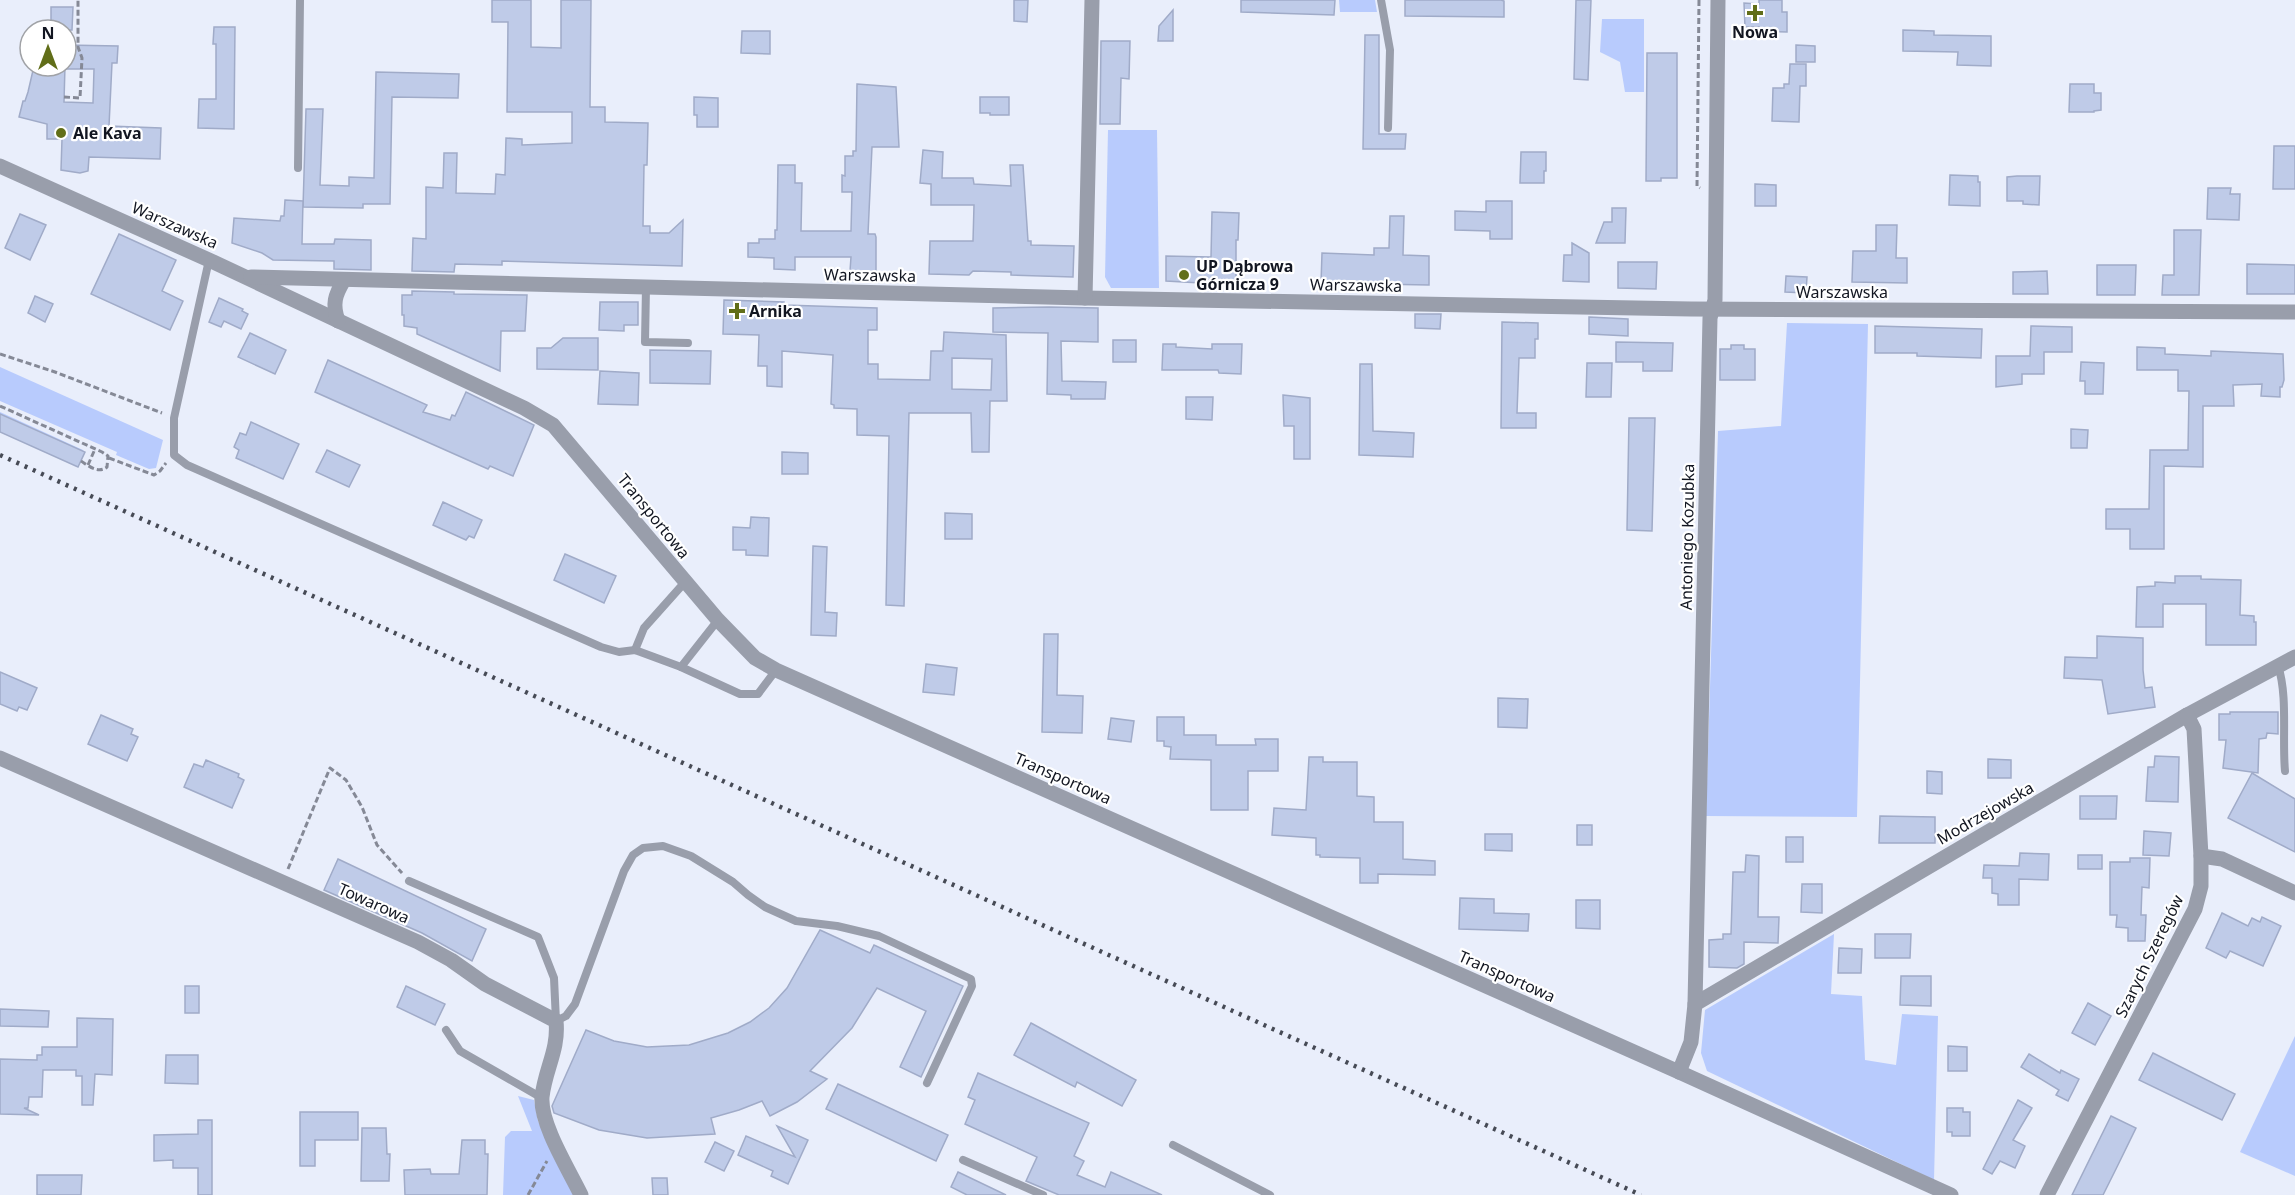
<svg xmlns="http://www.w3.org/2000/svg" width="2295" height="1195" font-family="'Noto Sans',sans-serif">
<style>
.green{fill:#b8cbfd}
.building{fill:#bfcbe8;stroke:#a0abc8;stroke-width:1.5;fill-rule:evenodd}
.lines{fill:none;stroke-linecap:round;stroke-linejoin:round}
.path{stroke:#858996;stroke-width:3;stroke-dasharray:6 3;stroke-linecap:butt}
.service{stroke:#999eab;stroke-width:8}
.minor{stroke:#999eab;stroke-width:15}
.rail{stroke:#464a55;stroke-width:4.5;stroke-dasharray:3 6;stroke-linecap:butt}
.poi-dot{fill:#616e19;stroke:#fff;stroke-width:2}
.labels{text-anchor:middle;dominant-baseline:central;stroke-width:4.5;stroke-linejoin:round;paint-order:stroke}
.poi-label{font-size:16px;font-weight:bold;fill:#121621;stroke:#fff;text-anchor:start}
.street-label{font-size:16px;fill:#121621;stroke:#fff}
</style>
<rect width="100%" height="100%" fill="#e9eefb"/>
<g class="green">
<polygon points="1339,0 1375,0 1377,12 1340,12"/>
<polygon points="1602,19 1644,19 1644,92 1625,92 1620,62 1600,52"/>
<polygon points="1108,130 1157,130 1159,288 1111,288 1105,277"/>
<polygon points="1787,323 1868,324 1857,817 1706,816 1718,431 1781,426"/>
<polygon points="0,367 163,440 156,468 149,469 116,455 117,452 0,401"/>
<polygon points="0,412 83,450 84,452 0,414"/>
<polygon points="1834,934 1831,994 1862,996 1865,1060 1896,1065 1902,1014 1938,1016 1934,1180 1707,1071 1701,1053 1705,1010"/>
<polygon points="2295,1036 2295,1176 2240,1152"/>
<polygon points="518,1096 534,1100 538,1121 574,1195 503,1195 505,1137 511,1131 532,1131"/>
</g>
<g class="building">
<polygon points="492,0 531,0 531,47 561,48 561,0 591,0 590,107 605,107 605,122 648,123 647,165 644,165 643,226 650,226 650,233 669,233 683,220 682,266 502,261 502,265 455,264 454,272 412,271 413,238 426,239 426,187 443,188 444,153 457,153 456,193 495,194 496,174 505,175 506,138 522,139 522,145 572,143 572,112 507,112 508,22 492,22"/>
<polygon points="1014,0 1028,0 1027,22 1014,21"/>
<polygon points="1241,0 1335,0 1334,15 1241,12"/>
<polygon points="1405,0 1501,0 1504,1 1504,17 1405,16"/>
<polygon points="1576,0 1591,0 1588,80 1574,79"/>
<polygon points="1759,0 1782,0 1782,12 1787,12 1787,32 1759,31 1759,27 1745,27 1744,3 1759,4"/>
<polygon points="51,7 73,7 72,30 51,30"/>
<polygon points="1173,10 1173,41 1158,41 1159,26"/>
<polygon points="214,27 235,27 234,129 198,128 199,99 216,99 216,44 213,44"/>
<polygon points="1903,30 1934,31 1934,35 1991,36 1991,66 1957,65 1958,52 1903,51"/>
<polygon points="742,31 770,31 770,54 741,53"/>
<polygon points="1365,35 1379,35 1379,134 1406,134 1405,149 1363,149"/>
<polygon points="1101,41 1130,41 1129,79 1121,78 1120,124 1100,124"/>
<polygon points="66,45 118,46 117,63 112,63 109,126 161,128 160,159 89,157 88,171 80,173 61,170 62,139 47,139 47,124 19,117 23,101 25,101 28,92 34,66 65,66 64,102 93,103 94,69 66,69"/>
<polygon points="1796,45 1815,46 1815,62 1796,62"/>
<polygon points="1647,53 1677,53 1677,178 1661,178 1661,181 1646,181"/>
<polygon points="1790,64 1806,64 1806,86 1800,86 1799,122 1772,121 1773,88 1784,88 1784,84 1789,84"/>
<polygon points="376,72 459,74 458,98 392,97 390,204 363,204 363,208 303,207 306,109 323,109 320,185 349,186 349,177 374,178"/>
<polygon points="857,84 896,87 899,147 872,147 868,234 875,234 876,237 876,272 850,271 851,257 795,257 795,270 774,269 774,258 748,257 748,243 759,243 759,239 775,239 775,230 777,230 778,165 795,165 795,183 802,183 801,231 851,231 852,192 842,192 842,175 845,176 845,156 853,156 853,151 856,151"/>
<polygon points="2070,84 2094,84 2094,93 2101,93 2101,110 2094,111 2094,112 2069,112"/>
<polygon points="694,97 718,98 718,127 697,127 697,115 694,115"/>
<polygon points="980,97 1009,97 1009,115 990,115 990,113 980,113"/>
<polygon points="2274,146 2295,146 2295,189 2273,189"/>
<polygon points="923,150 943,152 942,178 973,178 974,184 1011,186 1010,165 1023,165 1028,241 1031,241 1031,245 1074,246 1073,277 1011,275 1011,272 973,271 969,275 929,274 930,241 973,241 974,205 931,205 931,184 920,183"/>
<polygon points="1521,152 1546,152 1546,171 1544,171 1544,183 1520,183"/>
<polygon points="1950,175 1978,176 1978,182 1980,182 1980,206 1949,205"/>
<polygon points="2017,176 2040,176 2039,205 2023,204 2023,201 2007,201 2007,177"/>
<polygon points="1755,184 1776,185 1776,206 1755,206"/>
<polygon points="2208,188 2231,188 2230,194 2240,194 2239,220 2207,219"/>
<polygon points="285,200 303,201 302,244 334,244 335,239 371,240 371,270 334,269 334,261 273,260 262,253 232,243 234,218 280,221 281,216 284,216"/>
<polygon points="1486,201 1512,201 1512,239 1490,239 1490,231 1455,230 1455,211 1486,212"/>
<polygon points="1612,208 1626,208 1625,243 1596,243 1604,222 1612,222"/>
<polygon points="1212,212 1239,213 1238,240 1236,240 1236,285 1166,281 1166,256 1211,257"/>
<polygon points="20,214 46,225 30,260 5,248"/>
<polygon points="1390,216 1404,216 1403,255 1429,256 1429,285 1321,283 1322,253 1374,255 1374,248 1389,248"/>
<polygon points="1876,225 1897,225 1896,258 1907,258 1907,283 1852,282 1853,251 1876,251"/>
<polygon points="2174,230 2201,230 2199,295 2162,295 2163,275 2174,275"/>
<polygon points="119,234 176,260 162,291 183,301 170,330 91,294"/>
<polygon points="1572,243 1589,253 1589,282 1563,281 1564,255 1572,255"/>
<polygon points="1618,262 1657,262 1656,289 1618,288"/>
<polygon points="2247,264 2295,265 2295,294 2247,294"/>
<polygon points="2097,265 2136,265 2135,295 2097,295"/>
<polygon points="2047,271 2048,294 2013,294 2013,272"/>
<polygon points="1786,276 1807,277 1806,293 1785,292"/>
<polygon points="412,291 454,292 454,294 527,295 525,331 501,331 500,371 417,334 417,328 404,326 404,315 402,315 402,295 412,295"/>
<polygon points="35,296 53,304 45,322 28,313"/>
<polygon points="219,298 243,309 242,311 248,314 241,329 224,321 221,327 209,322"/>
<path d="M724,300l60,2v3l93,3v22h-9v34h10v15l52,1 1,-29h12l1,-19 62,3 1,66h-17l-1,51h-17l-1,-39h-62l-5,193 -18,-1 3,-169 -32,-1v-26l-23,-1v-3l-3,-1 2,-49 -51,-4v36l-15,-1v-20h-9l1,-31 -36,-1zM952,358l40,1 -1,31 -39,-1z"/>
<polygon points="600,302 638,302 638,325 624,325 624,331 599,330"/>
<polygon points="1049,307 1098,308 1098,342 1061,341 1062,381 1106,382 1105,399 1071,399 1071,395 1047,394 1048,333 993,332 993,308"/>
<polygon points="1415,314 1441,314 1440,329 1415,328"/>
<polygon points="1589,317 1628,319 1628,336 1589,334"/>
<polygon points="1502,322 1538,323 1538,339 1535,339 1535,358 1519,358 1517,413 1536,413 1536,428 1501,428"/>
<polygon points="1875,326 1982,329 1981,358 1917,356 1917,353 1875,353"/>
<polygon points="2031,326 2072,327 2072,352 2044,352 2044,374 2022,374 2022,384 1996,387 1996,356 2030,356"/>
<polygon points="250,333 286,350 275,374 238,357"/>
<polygon points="563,338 598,338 598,370 537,369 537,348 551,348"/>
<rect x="1113" y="340" width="23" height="22"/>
<polygon points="1616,342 1673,343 1672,371 1643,371 1643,362 1616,362"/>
<polygon points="1163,344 1176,344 1176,347 1212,349 1212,344 1242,344 1241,374 1219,373 1218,370 1162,370"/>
<polygon points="1731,345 1744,345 1744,349 1755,349 1755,380 1720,380 1720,349 1731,349"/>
<polygon points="2137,347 2165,348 2165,354 2211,356 2211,351 2283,354 2284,380 2282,387 2280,387 2280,397 2261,396 2262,384 2233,385 2234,406 2203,406 2203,467 2164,466 2164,549 2130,549 2130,529 2106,529 2106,509 2149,509 2150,450 2188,450 2189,391 2178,391 2178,370 2137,370"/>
<polygon points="650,350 711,351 710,384 650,383"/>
<polygon points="328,360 427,405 423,412 450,420 452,415 455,416 466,392 534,425 513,476 490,466 488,469 315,392"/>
<polygon points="2081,362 2104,363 2103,394 2085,394 2085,381 2080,381"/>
<polygon points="1587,363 1612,363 1611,397 1586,397"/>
<polygon points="1360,364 1372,364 1373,431 1414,433 1413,457 1359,455"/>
<polygon points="600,371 639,373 638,405 598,404"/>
<polygon points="1283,395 1310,398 1310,459 1294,459 1294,426 1284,426"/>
<polygon points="1186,397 1213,397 1212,420 1186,419"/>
<polygon points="0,414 85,452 78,467 0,432"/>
<polygon points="1629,418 1655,418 1652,531 1627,530"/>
<polygon points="251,422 299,444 283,479 236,458 239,450 234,447 240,433 246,435"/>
<polygon points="2071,429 2088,430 2087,448 2071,448"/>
<polygon points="327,450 360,465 349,487 316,472"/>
<polygon points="782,452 808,453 808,474 782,474"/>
<polygon points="443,502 482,520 474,538 469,536 466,540 433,525"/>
<polygon points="945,513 972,514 972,539 945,539"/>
<polygon points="751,517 769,518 768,556 746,555 746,550 733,550 733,527 750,528"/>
<polygon points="813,546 827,547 825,612 837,613 836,636 811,635"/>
<polygon points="565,554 616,576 604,603 554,580"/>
<polygon points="2175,576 2201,576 2201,579 2241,580 2240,615 2254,616 2254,622 2256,622 2256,645 2206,645 2206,604 2163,604 2163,627 2136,627 2137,587 2155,586 2155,582 2175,583"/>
<polygon points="1044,634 1058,634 1057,695 1083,696 1082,733 1042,732"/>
<polygon points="2097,636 2143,638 2143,670 2145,688 2152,687 2155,707 2108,714 2102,680 2064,678 2065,657 2097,658"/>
<polygon points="926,664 957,668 954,695 923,692"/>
<polygon points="0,672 37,688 27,710 19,707 17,711 0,704"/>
<polygon points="1498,698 1528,699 1527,728 1498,727"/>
<polygon points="2230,712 2278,712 2278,734 2267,733 2266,738 2259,739 2258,773 2223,768 2226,740 2219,740 2219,714 2230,714"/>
<polygon points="101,715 133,729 131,734 138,737 127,761 88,744"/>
<polygon points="1157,717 1184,717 1184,735 1216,735 1216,745 1256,745 1255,739 1278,739 1278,771 1248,771 1248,810 1211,810 1211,760 1170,759 1171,747 1164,746 1164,741 1157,741"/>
<polygon points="1111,718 1134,721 1131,742 1108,739"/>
<polygon points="2155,756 2179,757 2178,802 2146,801 2148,767 2154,767"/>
<polygon points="1309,757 1323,757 1323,762 1357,762 1357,796 1374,797 1374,822 1403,822 1403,859 1435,861 1435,875 1378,874 1378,883 1360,883 1360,858 1320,857 1320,855 1316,855 1316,838 1272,835 1274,808 1306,810"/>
<polygon points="1988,759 2011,760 2011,778 1988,778"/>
<polygon points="206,760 239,774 238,777 244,780 232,808 184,787 194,764 203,767"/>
<polygon points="1927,771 1942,772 1942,794 1927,793"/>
<polygon points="2252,773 2295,799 2295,852 2228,818"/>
<polygon points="2080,796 2117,796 2116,819 2080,819"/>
<polygon points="1880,816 1935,817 1935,843 1879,843"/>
<rect x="1577" y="825" width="15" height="20"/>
<polygon points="2144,831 2171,833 2169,856 2143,855"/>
<polygon points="1485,834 1512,834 1512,851 1485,850"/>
<rect x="1786" y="837" width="17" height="25"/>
<polygon points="2020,853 2049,854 2048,880 2019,879 2019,905 1998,905 1998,894 1992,893 1992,878 1983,878 1984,865 2019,866"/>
<polygon points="1746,855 1759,856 1758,917 1779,917 1778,943 1744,942 1744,964 1737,968 1709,967 1709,940 1723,939 1723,934 1731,934 1733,872 1745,872"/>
<rect x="2078" y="855" width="24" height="14"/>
<polygon points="2130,858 2150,858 2149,888 2142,887 2141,915 2146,915 2145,941 2128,941 2128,928 2116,927 2117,915 2110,915 2110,862 2130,862"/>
<polygon points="338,859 486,929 472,961 422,933 324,890"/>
<polygon points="1802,884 1822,884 1822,913 1801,912"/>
<polygon points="1460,898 1494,899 1494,913 1529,914 1528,931 1459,929"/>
<polygon points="1576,900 1600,900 1600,929 1576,928"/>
<polygon points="2222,913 2248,926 2252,918 2260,922 2262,917 2281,926 2263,966 2230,951 2226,958 2206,948"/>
<polygon points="820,930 870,953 874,945 963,986 921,1077 900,1067 926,1011 877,988 852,1028 810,1071 827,1079 797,1102 770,1116 762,1101 739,1110 711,1118 715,1134 647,1138 599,1130 554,1113 552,1106 586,1030 614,1041 647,1047 689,1045 728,1033 750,1022 769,1008 787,988"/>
<polygon points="1875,934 1911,934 1910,958 1875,958"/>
<polygon points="1839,948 1862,949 1861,973 1838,973"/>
<polygon points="1901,976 1931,976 1931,1006 1900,1005"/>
<rect x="185" y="986" width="14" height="27"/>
<polygon points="406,986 445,1004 435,1025 397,1007"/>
<polygon points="2088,1003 2111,1016 2095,1045 2072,1033"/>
<polygon points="0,1009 49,1011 48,1027 0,1026"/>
<polygon points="77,1018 113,1019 112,1075 95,1074 93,1105 82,1105 82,1076 76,1076 76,1070 43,1070 42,1097 29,1097 28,1108 24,1108 39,1115 0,1114 0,1059 37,1060 37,1055 42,1055 42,1047 77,1047"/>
<polygon points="1031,1023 1136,1080 1122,1106 1077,1082 1075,1087 1014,1055"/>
<polygon points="1948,1046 1967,1047 1967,1071 1948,1071"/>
<polygon points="2153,1053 2235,1094 2222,1120 2139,1080"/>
<polygon points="2029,1054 2060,1073 2061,1070 2079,1079 2068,1101 2056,1095 2059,1090 2021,1067"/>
<polygon points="166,1055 198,1055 198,1084 165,1083"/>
<polygon points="978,1073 1089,1123 1074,1156 1084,1161 1077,1175 1105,1187 1111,1172 1162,1195 1059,1195 1026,1181 1037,1157 965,1124 975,1100 968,1097"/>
<polygon points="838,1084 948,1135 936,1161 826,1109"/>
<polygon points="2018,1100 2032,1108 2013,1140 2025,1146 2015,1168 2000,1161 1992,1174 1983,1169"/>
<polygon points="1947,1108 1963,1108 1963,1112 1970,1112 1970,1136 1952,1136 1952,1132 1947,1132"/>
<polygon points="300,1112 358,1112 358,1140 315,1140 315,1166 300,1166"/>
<polygon points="2111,1116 2136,1128 2116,1169 2103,1195 2072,1195"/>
<polygon points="198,1120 212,1120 212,1195 198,1195 198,1168 173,1168 173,1160 154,1161 154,1135 198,1134"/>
<polygon points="777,1126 808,1140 788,1184 771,1176 773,1171 738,1155 746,1136 795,1157"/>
<polygon points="362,1128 386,1128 387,1154 390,1154 389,1181 361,1181"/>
<polygon points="462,1140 485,1140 485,1154 488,1154 487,1195 405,1195 404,1170 430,1169 431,1174 459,1174"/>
<polygon points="715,1142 734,1151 724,1171 705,1162"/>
<polygon points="958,1172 1006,1195 967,1195 951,1187"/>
<polygon points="37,1175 82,1175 81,1195 37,1195"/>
<polygon points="652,1178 667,1178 668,1195 653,1195"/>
</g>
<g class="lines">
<g class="path">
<polyline points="1699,0 1697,186 1700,188"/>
<polyline points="64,97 80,98 82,58 78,47 78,0"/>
<polyline points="0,354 55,372 162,413"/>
<path d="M0,406l102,46 6,4 -1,11c-9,7 -18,-1 -26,-6"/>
<polyline points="109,458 154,475 160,471 166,463"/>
<polyline points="88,465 95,449"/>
<polyline points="288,869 330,768 346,780 362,807 377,845 402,873"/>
<polyline points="528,1195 547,1161"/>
</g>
<g class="service">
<polyline points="1381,0 1390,50 1388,128"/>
<polyline points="298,168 300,0"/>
<polyline points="209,260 174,418 174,455 187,465 601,647 619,652 635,650 681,667 718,620"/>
<polyline points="646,287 645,342 688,343"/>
<polyline points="635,650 644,628 685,582"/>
<path d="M2278,666c10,29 4,73 7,105"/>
<polyline points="681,667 740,694 758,694 776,670"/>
<polyline points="409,881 538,937 554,978 556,1021 566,1016 575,1004 624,871 633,855 643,848 663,846 691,856 733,882 748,895 765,907 796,921 837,926 879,936 971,979 972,986 927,1083"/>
<polyline points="446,1030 460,1051 542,1098"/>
<polyline points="1173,1145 1270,1195"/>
<polyline points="963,1160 1043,1195"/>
</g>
<g class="minor">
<polyline points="0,166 209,260 524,408 553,425 718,620 755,658 776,670 1679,1072 1951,1195"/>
<polyline points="251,277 1085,298 1691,309 2295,312"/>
<polyline points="1085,298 1092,0"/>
<path d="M338,321c-6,-17 -3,-26 6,-41"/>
<path d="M0,758l418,184 33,18 34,24 71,37c3,29 -11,48 -14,76 -2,27 27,73 39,98"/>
<polyline points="2201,856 2222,859 2295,893"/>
<polyline points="1695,1004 2187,715 2295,657"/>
<polyline points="1679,1072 1691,1042 1695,1004 1710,318 1715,300 1718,0"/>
<polyline points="2047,1195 2195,909 2201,886 2201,856 2194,729 2187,715"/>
</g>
<polyline class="rail" points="0,455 1641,1195"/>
</g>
<g class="poi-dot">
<path d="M1752 4h6v6h6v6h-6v6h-6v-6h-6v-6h6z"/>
<circle cx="61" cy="133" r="6"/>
<circle cx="1184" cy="275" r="6"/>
<path d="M734 302h6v6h6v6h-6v6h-6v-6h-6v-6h6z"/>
</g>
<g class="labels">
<g class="poi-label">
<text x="1755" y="32" text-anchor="middle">Nowa</text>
<text x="73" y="133">Ale Kava</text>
<text x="1196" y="266">UP Dąbrowa<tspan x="1196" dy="18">Górnicza 9</tspan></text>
<text x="749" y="311">Arnika</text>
</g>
<g class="street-label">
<text transform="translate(175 225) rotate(24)">Warszawska</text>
<text transform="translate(870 275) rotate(1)">Warszawska</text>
<text transform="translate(1356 285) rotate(1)">Warszawska</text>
<text x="1842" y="292">Warszawska</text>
<text transform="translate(654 516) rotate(51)">Transportowa</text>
<text transform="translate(1687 537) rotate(-89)">Antoniego Kozubka</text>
<text transform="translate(1063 778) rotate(24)">Transportowa</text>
<text transform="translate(1985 813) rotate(-30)">Modrzejowska</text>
<text transform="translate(374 903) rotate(24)">Towarowa</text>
<text transform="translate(2149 956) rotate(-64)">Szarych Szeregów</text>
<text transform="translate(1507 976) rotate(24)">Transportowa</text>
</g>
</g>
<g transform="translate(48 48)"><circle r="28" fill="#ffffff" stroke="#a0a2a6" stroke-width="1.5"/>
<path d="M0-4.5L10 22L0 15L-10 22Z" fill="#616e19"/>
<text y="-9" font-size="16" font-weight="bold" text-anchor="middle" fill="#121621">N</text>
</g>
</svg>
